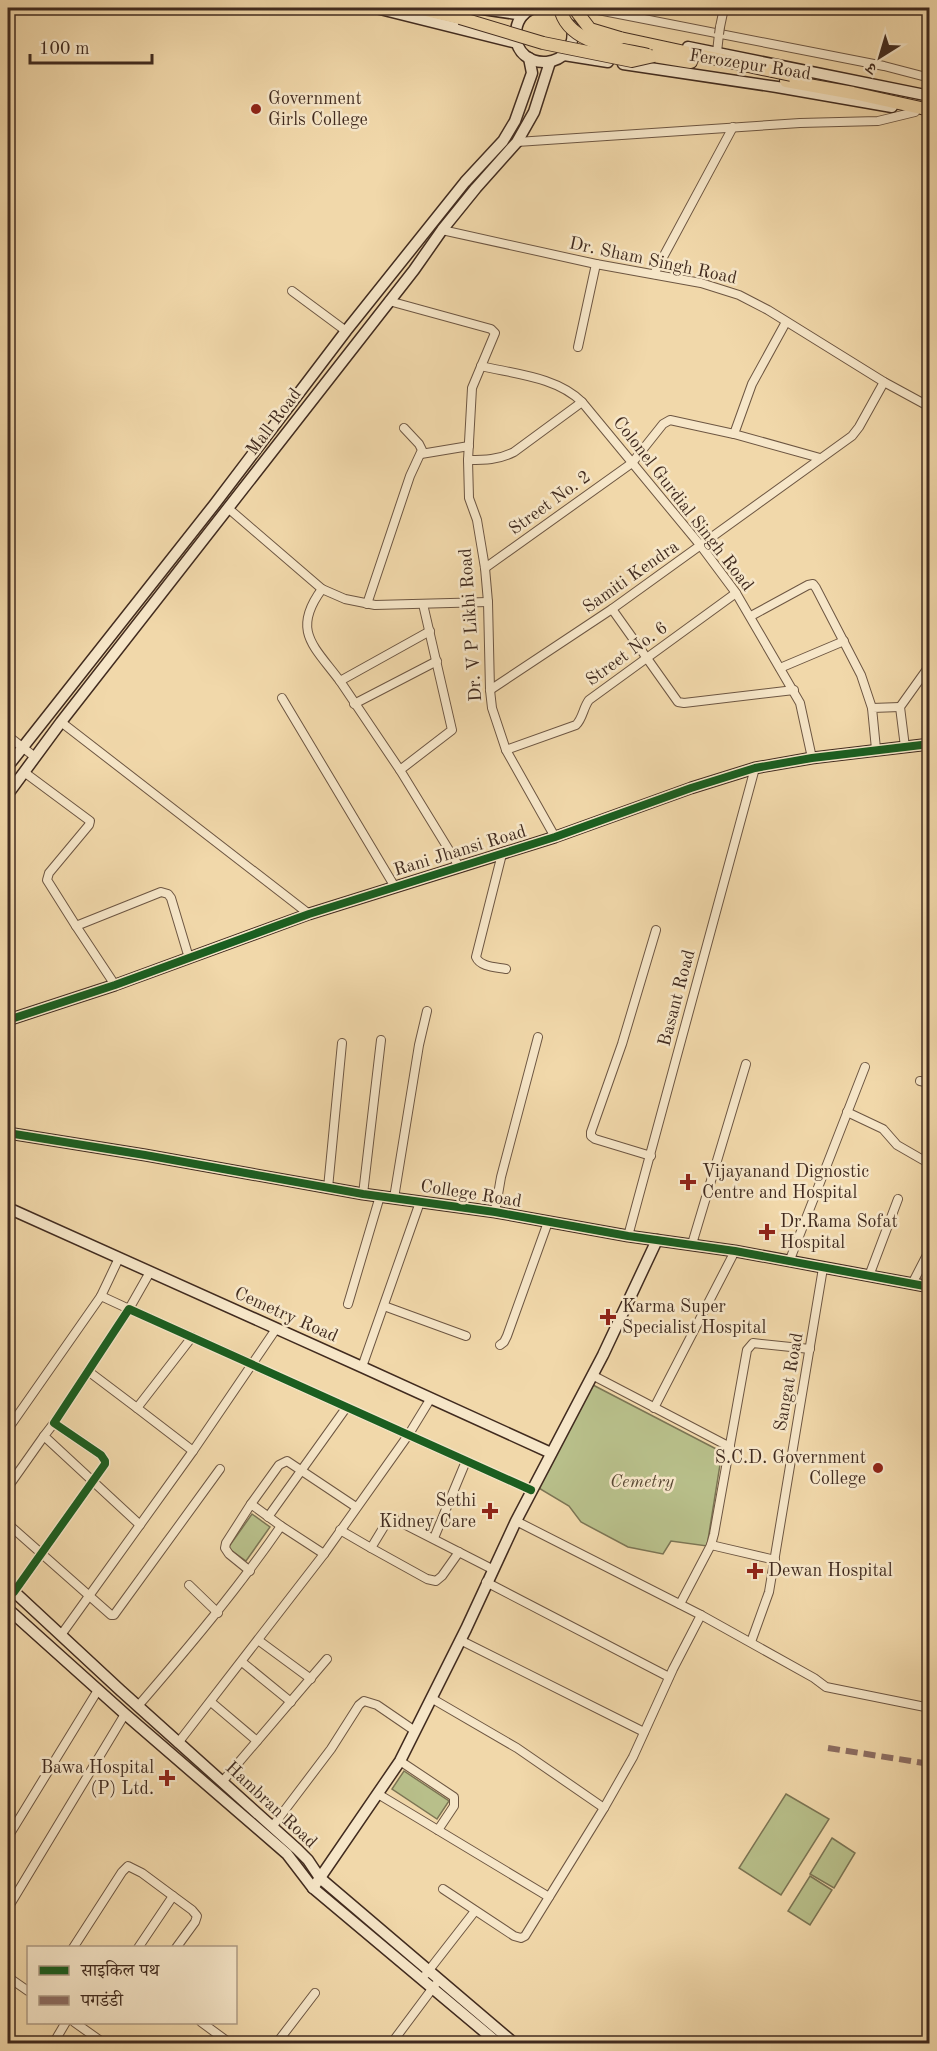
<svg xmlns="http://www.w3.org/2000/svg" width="937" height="2051" font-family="'Old Standard TT','Noto Serif Devanagari',serif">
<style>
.green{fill:#b8bf8a;stroke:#7c7554;stroke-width:1.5}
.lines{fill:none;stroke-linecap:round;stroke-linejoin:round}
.street-casing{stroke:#6d5642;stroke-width:10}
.secondary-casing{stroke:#412b1f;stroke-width:13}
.primary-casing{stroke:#412b1f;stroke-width:14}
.street{stroke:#f6e6c8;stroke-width:8}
.secondary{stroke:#f6e6c8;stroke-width:10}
.primary{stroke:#f1d8aa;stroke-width:12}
.street-bridge-casing{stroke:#6d5642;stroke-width:10;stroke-linecap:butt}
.primary-bridge-casing{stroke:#412b1f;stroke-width:14;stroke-linecap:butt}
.street-bridge{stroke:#f6e6c8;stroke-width:8}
.primary-bridge{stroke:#f1d8aa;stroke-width:12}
.quiet{stroke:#8d6e63;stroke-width:6;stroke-dasharray:12 6;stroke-linecap:butt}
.cycleway-casing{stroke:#f6e6c8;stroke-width:11}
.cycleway{stroke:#1b5e20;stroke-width:8}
.poi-dot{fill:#8f2418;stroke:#f6e6c8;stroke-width:2}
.labels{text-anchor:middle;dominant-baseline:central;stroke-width:5;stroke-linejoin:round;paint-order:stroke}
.street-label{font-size:18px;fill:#412b1f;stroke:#f6e6c8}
.poi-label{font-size:18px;fill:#412b1f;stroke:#f6e6c8;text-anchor:start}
.park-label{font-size:18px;font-style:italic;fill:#594934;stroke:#f6e6c8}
</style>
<rect width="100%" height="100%" fill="#f1d8aa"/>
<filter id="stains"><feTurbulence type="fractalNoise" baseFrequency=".00333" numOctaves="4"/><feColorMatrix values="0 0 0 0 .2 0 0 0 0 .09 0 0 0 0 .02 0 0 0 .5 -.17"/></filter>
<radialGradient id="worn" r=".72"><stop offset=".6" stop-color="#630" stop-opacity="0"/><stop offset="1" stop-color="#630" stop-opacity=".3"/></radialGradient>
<g class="green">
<polygon points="593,1385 722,1452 707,1546 671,1541 663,1554 628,1547 581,1522 569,1506 537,1487"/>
<polygon points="252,1514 270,1527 246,1561 228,1548"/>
<polygon points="404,1771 449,1801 437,1819 392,1789"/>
<polygon points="786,1794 829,1819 781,1895 739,1868"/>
<polygon points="832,1838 855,1853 834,1888 810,1874"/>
<polygon points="810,1876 832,1890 810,1925 788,1911"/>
</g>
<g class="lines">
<g class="street-casing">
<g id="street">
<polyline points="588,8 884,66 930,78"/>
<polyline points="720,27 724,8"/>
<polyline points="717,52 719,34"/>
<polyline points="517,142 800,123 878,121 915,112"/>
<polyline points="442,230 596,264 701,283 739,295 768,310 884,382 930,407"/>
<polyline points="654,274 733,127"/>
<polyline points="292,291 346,331"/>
<polyline points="389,301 491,329 495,333 472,388 468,460 469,498 477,520 485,568 488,602 490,690 492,708 506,750 555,837"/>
<polyline points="578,347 596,264"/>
<path d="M481,366c34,8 76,11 101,36l119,144 35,47 64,110 12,55"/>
<polyline points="734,434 752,384 786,322"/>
<polyline points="421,454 469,446"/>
<path d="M468,460c17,0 30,0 46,-8l68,-50"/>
<polyline points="229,509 322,589 345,599 375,605 488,602"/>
<polyline points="485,568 632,463 663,424 670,420 734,434 820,458"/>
<path d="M322,589c-31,42 -8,57 18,92"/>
<polyline points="367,604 410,476 422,450 419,444 404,428"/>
<polyline points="423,604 452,730 400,770 460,868"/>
<polyline points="612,609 678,702 684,703 794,690"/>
<polyline points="751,616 808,585 813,584 816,588 861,675 872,708"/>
<polyline points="780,668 844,641"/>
<polyline points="490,690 612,609 852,436 859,427 884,382"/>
<polyline points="282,698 395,887"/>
<polyline points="354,704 437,661"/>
<polyline points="61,722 309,914"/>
<polyline points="8,736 35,757"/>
<polyline points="905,747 900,707 930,665"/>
<polyline points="876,749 872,708 900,707"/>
<path d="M506,750l70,-25c7,-7 7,-17 13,-25l147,-107"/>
<polyline points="400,770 340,681 430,631"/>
<polyline points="24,772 90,821 89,825 49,873 47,880 76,926"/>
<path d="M502,854l-26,103c4,10 20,10 30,12"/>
<polyline points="115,985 76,926 161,892 168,894 171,898 189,958"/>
<polyline points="920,1081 930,1083"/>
<polyline points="847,1112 883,1129 897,1145 930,1164"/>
<polyline points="651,1156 595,1139 591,1136 591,1132 622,1044 656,930"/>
<polyline points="328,1188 342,1043"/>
<polyline points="363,1194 381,1040"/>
<polyline points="394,1198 419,1045 427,1011"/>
<polyline points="495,1212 501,1177 538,1037"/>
<polyline points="628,1236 755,768"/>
<polyline points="692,1244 746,1064"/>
<polyline points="789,1262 865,1067"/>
<polyline points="869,1276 898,1199"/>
<polyline points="912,1284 930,1249"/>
<polyline points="101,1296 119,1258"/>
<polyline points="348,1304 380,1196"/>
<polyline points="384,1306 466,1336"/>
<polyline points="500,1345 504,1342 507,1336 548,1222"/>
<polyline points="362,1367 420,1202"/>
<polyline points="88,1371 137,1408 192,1337"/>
<polyline points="592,1375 730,1447"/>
<polyline points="137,1408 193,1451"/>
<polyline points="654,1408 735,1251"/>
<polyline points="54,1423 44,1436 140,1525"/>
<polyline points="8,1429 101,1296 129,1309 150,1272"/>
<polyline points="8,1487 44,1436"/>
<polyline points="251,1504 279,1465 287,1461 356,1507"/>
<polyline points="268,1517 346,1408"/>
<polyline points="516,1521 701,1615 814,1678 826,1687 930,1708"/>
<polyline points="8,1524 111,1615 114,1615 220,1469"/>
<polyline points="340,1530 371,1548 388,1520 394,1519 492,1569"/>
<polyline points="434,1538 466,1461"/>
<polyline points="711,1545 775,1560"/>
<polyline points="371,1548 427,1579 436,1581 442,1576 459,1552"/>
<polyline points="250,1571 229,1554 225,1548 226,1543 251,1504 281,1526"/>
<polyline points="486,1582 669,1677"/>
<polyline points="189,1585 218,1613"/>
<polyline points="14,1592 105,1464 105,1461 101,1455 54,1423 129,1309 531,1490"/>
<polyline points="680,1604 711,1545 714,1534 747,1350 753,1343 810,1349"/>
<polyline points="61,1635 193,1451 276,1329"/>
<polyline points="258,1640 311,1679"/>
<polyline points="460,1640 644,1732"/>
<polyline points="751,1642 769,1592 823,1268"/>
<polyline points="242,1662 291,1702"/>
<polyline points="431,1698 517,1748 604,1808"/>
<polyline points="211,1702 257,1741"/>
<path d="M138,1706c50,-58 99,-116 143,-180l43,28"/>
<polyline points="178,1743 324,1554 409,1434 431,1398"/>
<polyline points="400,1761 454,1797 454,1806 438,1830"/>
<polyline points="222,1782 327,1659"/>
<polyline points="378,1794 549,1897"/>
<polyline points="272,1827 331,1749 359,1705 364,1701 377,1705 415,1731"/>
<polyline points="8,1837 98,1690"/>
<polyline points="443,1889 514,1936 521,1938 525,1936 604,1808 633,1757 673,1669 701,1615"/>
<polyline points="173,1896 192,1910 197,1916 195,1922 176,1948"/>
<polyline points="8,1908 125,1714"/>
<polyline points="73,1948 122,1872 128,1866 142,1873 173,1896 138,1948"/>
<polyline points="426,1974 475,1911"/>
<polyline points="8,1977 28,1991"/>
<polyline points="74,2022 105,2044"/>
<polyline points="201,2022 231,2044"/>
<polyline points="53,2044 66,2022"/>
<polyline points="276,2044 315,1993"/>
<polyline points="391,2044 435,1985"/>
</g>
</g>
<g class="secondary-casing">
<g id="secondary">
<polyline points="376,8 517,43"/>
<polyline points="476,8 523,15"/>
<path d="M533,8c-11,5 -17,13 -17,26 -1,40 64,37 56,-8"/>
<polyline points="688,47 930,96"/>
<polyline points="564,55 608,62"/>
<polyline points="623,64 777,87 892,107"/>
<polyline points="8,766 214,505 346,331 465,182 503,141 515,121 532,73 529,58"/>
<polyline points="8,794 61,722 414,270 442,230 476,188 517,142 534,112 550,62"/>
<polyline points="8,1020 115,985 309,914 555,837 691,788 755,768 812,758 930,744"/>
<polyline points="8,1133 145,1155 363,1194 495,1212 628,1236 735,1251 930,1287"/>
<polyline points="8,1208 362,1367 551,1453"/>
<polyline points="8,1586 120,1690 297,1849 308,1860 320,1878 515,2044"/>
<polyline points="8,1609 125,1714 287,1854 313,1888 499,2044"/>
<polyline points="313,1888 400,1761 466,1629 516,1521 603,1355 657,1240"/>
</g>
</g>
<g class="primary-casing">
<g id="primary">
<polyline points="417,8 460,18"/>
<polyline points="620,38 772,71"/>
<polyline points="654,56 691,62"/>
<polyline points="786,81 853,93 930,110"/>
</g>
</g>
<use href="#street" class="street"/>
<use href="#secondary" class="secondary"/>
<use href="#primary" class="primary"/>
<g class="street-bridge-casing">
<polyline id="street-bridge" points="719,34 720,27"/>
</g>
<g class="primary-bridge-casing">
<g id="primary-bridge">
<path d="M560,8c7,36 58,40 88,47"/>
<polyline points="574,8 590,29 620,38"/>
<polyline points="460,18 543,43 632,61 654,56"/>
<polyline points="772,71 791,75"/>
</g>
</g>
<use href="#street-bridge" class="street-bridge"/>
<use href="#primary-bridge" class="primary-bridge"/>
<polyline class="quiet" points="828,1748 930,1764"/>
<g class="cycleway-casing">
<g id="cycleway">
<polyline points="8,1020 115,985 309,914 555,837 691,788 755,768 812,758 930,744"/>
<polyline points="8,1133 145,1155 363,1194 495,1212 628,1236 735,1251 930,1287"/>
<polyline points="14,1592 105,1464 105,1461 101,1455 54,1423 129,1309 531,1490"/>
</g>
</g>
<use href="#cycleway" class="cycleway"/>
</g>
<g class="poi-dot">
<circle cx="256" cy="109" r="6"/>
<path d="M685 1173h6v6h6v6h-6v6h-6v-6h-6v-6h6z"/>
<path d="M764 1223h6v6h6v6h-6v6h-6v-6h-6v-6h6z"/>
<path d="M605 1308h6v6h6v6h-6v6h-6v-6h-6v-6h6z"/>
<circle cx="878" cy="1468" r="6"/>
<path d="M487 1502h6v6h6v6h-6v6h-6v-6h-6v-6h6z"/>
<path d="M752 1562h6v6h6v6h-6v6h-6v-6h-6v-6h6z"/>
<path d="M164 1769h6v6h6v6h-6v6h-6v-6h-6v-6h6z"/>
</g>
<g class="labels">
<g class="street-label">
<text transform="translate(750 65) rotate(9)">Ferozepur Road</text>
<text transform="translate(653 261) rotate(12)">Dr. Sham Singh Road</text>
<text transform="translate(274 422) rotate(-53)">Mall Road</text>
<text transform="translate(550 503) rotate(-36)">Street No. 2</text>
<text transform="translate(683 504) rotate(52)">Colonel Gurdial Singh Road</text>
<text transform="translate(631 577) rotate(-35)">Samiti Kendra</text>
<text transform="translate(471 625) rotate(-94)">Dr. V P Likhi Road</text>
<text transform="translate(627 654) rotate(-36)">Street No. 6</text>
<text transform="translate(460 851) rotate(-17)">Rani Jhansi Road</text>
<text transform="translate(677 998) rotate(-75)">Basant Road</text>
<text transform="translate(471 1194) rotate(9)">College Road</text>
<text transform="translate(286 1315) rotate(24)">Cemetry Road</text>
<text transform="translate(789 1382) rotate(-80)">Sangat Road</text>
<text transform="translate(271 1805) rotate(43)">Hambran Road</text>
</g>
<g class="poi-label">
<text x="268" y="99">Government<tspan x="268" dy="21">Girls College</tspan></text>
<text x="702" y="1172">Vijayanand Dignostic<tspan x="702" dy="21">Centre and Hospital</tspan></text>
<text x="780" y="1222">Dr.Rama Sofat<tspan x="780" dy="21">Hospital</tspan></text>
<text x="622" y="1307">Karma Super<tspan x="622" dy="21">Specialist Hospital</tspan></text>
<text x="866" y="1458" text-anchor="end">S.C.D. Government<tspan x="866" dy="21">College</tspan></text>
<text x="476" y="1501" text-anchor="end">Sethi<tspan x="476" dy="21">Kidney Care</tspan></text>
<text x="768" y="1571">Dewan Hospital</text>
<text x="154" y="1768" text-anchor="end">Bawa Hospital<tspan x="154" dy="21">(P) Ltd.</tspan></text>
</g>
<g class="park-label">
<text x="642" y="1482">Cemetry</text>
</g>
</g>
<rect width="937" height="2051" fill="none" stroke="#f1d8aa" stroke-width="30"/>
<rect x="9" y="9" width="919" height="2033" fill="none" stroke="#412b1f" stroke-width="3"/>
<rect x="15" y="15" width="907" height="2021" fill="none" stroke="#412b1f" stroke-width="1.5"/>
<rect x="27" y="1946" width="210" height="78" fill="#f6e6c8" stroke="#ae9b84" stroke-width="1.5"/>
<rect x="39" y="1966" width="30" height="9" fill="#1b5e20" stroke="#ae9b84" stroke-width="1.5"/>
<text x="81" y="1976" font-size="18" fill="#412b1f">साइकिल पथ</text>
<rect x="39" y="1996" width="30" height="9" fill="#8d6e63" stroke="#ae9b84" stroke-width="1.5"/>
<text x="81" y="2006" font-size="18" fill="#412b1f">पगडंडी</text>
<g transform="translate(880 57) rotate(217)" stroke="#f6e6c8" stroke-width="4.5" paint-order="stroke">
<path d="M0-4.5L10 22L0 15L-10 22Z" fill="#412b1f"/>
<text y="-9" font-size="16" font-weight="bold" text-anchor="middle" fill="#412b1f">उ</text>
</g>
<path d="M30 54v9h122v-9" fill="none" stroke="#412b1f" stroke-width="3"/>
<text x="39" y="54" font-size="18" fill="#412b1f" stroke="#f6e6c8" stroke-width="4.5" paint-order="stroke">100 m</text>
<rect width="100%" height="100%" filter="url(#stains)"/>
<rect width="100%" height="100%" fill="url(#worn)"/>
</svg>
